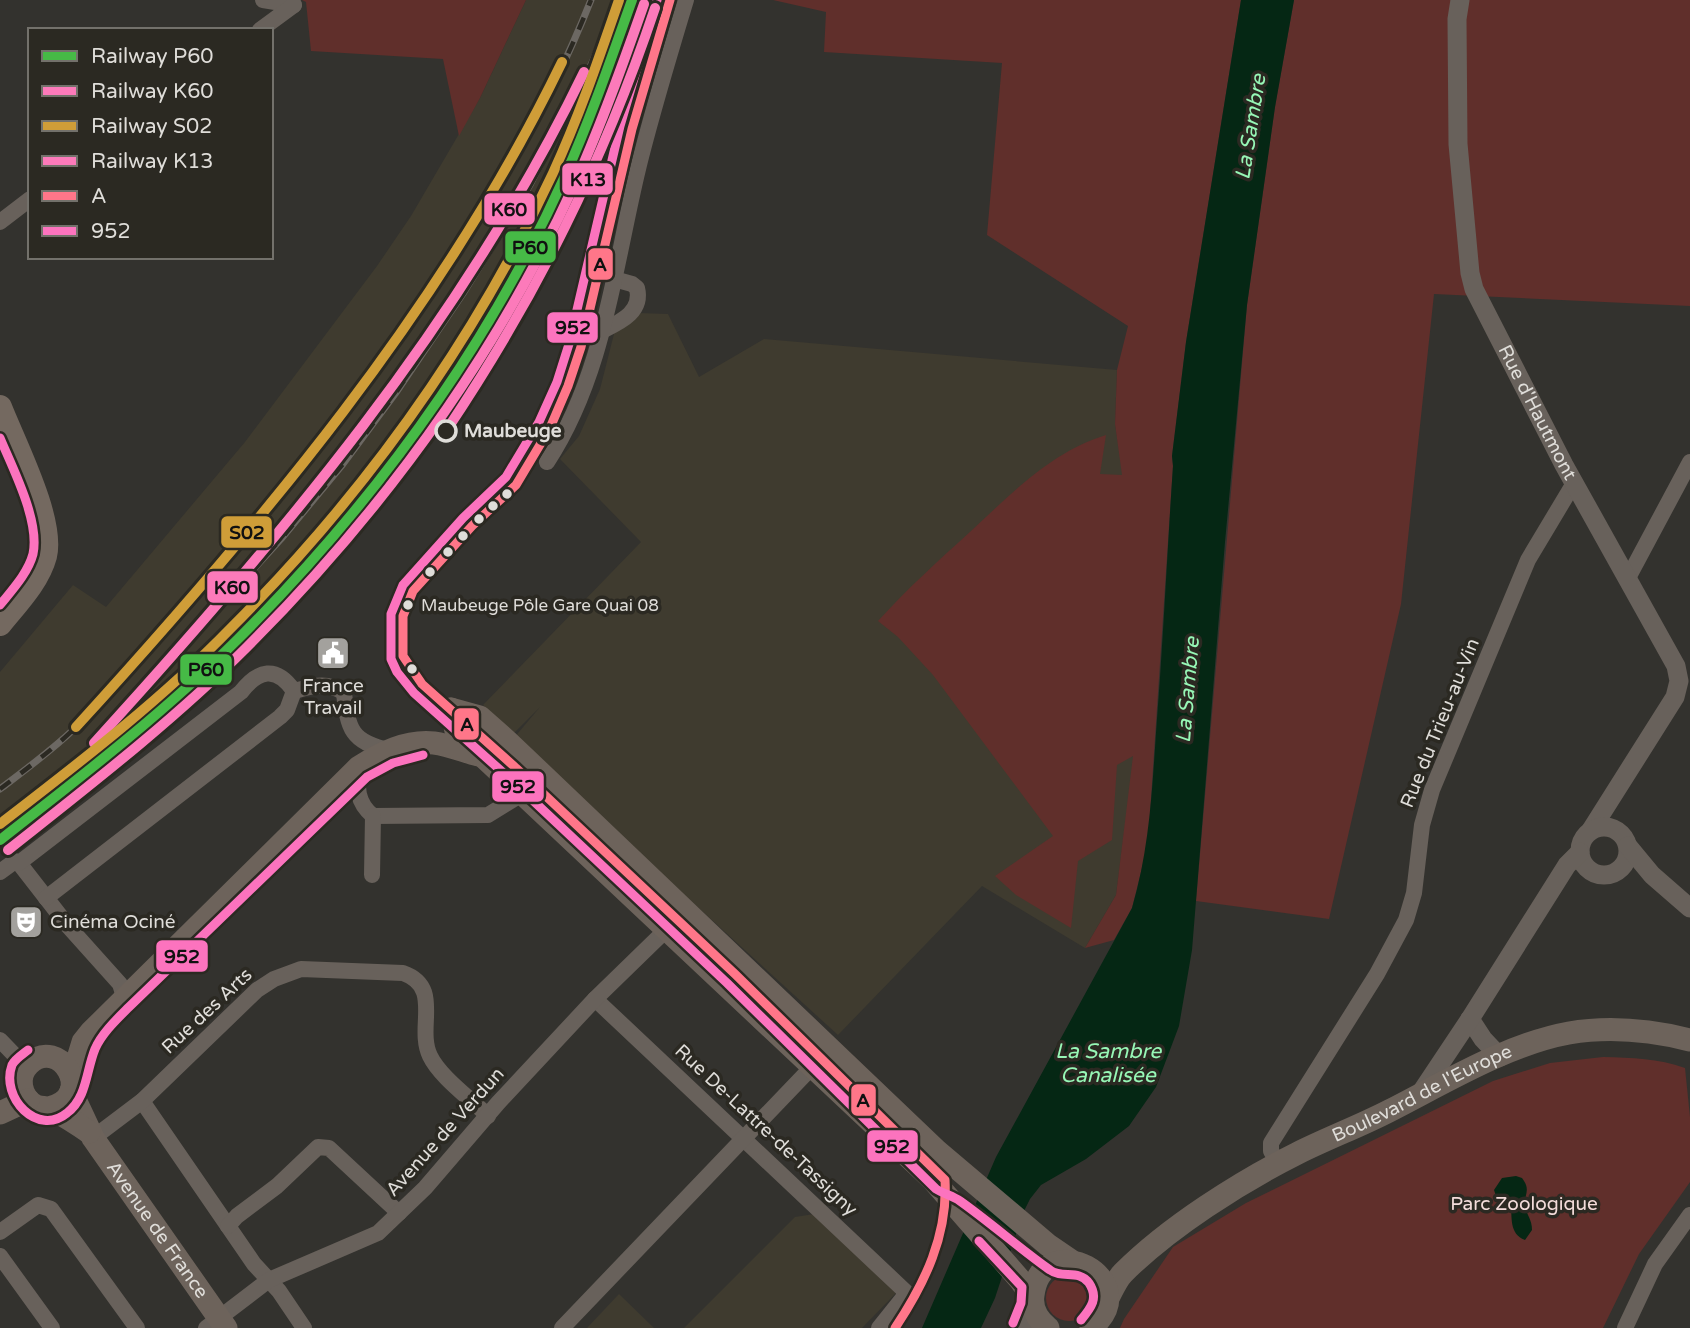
<svg xmlns="http://www.w3.org/2000/svg" width="1690" height="1328" font-family="'Varela Round',sans-serif">
<style>
.built{fill:#3f3b2f}
.green{fill:#602f2b}
.water{fill:#052714}
.lines{fill:none;stroke-linecap:round;stroke-linejoin:round}
.minor{stroke:#68615b;stroke-width:16}
.tertiary{stroke:#68615b;stroke-width:19}
.secondary{stroke:#6d635b;stroke-width:23}
.primary{stroke:#746960;stroke-width:24}
.rail-casing{stroke:#6c6863;stroke-width:7}
.rail{stroke:#2b2922;stroke-width:4.5;stroke-dasharray:13;stroke-linecap:butt}
.bus-1-casing{stroke:#2b2922;stroke-width:14}
.bus-2-casing{stroke:#2b2922;stroke-width:14}
.bus-1{stroke:#ff7689;stroke-width:9}
.bus-2{stroke:#fc73be;stroke-width:9}
.rail-1-casing{stroke:#2b2922;stroke-width:16}
.rail-2-casing{stroke:#2b2922;stroke-width:16}
.rail-3-casing{stroke:#2b2922;stroke-width:16}
.rail-4-casing{stroke:#2b2922;stroke-width:16}
.rail-1{stroke:#46ba46;stroke-width:10}
.rail-2{stroke:#fc7aba;stroke-width:10}
.rail-3{stroke:#cf9d38;stroke-width:10}
.rail-4{stroke:#fc7aba;stroke-width:10}
.stop-dot{fill:#2b2922;stroke:#dfddd9;stroke-width:3.5}
.bus-dot{fill:#dfddd9;stroke:#2b2922;stroke-width:2.5}
.labels{text-anchor:middle;dominant-baseline:central;stroke-width:7;stroke-linejoin:round;paint-order:stroke}
.bus-label{font-size:17px;fill:#dfddd9;stroke:#2b2922;text-anchor:start}
.street-label{font-size:19px;fill:#dfddd9;stroke:#2b2922}
.stop-label{font-size:19px;font-weight:bold;fill:#dfddd9;stroke:#2b2922;text-anchor:start}
.poi-label{font-size:19px;fill:#dfddd9;stroke:#2b2922}
.park-label{font-size:19px;fill:#f3dcda;stroke:#2b2922}
.water-label{font-size:21px;font-style:italic;fill:#97f7b6;stroke:#2b2922}
.line-badge{stroke:#2b2922;stroke-width:2.5}
.pale-badge-label{font-size:19px;text-anchor:middle;font-weight:bold;fill:#111}
</style>
<rect width="100%" height="100%" fill="#33322e"/>
<g class="built">
<polygon points="526,0 640,0 629,45 600,106 558,207 488,338 391,476 349,528 270,618 213,675 0,852 0,672 73,585 106,607 245,442 377,266 411,216 480,98"/>
<polygon points="638,313 668,314 699,377 764,339 1117,370 1115,424 1123,475 1148,528 1133,765 1116,895 1085,948 982,886 838,1035 513,739 540,707 513,734 483,705 641,542 560,459 579,436 600,389 615,330"/>
<polygon points="814,1214 896,1293 862,1328 684,1328 795,1217"/>
<polygon points="619,1294 654,1328 587,1328"/>
</g>
<g class="green">
<polygon points="302,0 526,0 480,98 459,136 443,59 311,51 306,2"/>
<path d="M773,0h468l-55,342 -14,114 1,10 -25,378 -16,64 -18,32 -29,8 31,-53 17,-139 -16,9 -5,75 -34,21 -7,67 -55,-33 -21,-19 58,-40 -120,-161 -35,-38 -20,-16c29,-32 61,-61 93,-90 41,-38 80,-79 135,-96l-6,39 22,1 -7,-51 2,-54 11,-44 -141,-91 15,-172 -178,-11 2,-40z"/>
<polygon points="1294,0 1690,0 1690,306 1434,294 1401,604 1329,919 1196,901 1247,305 1275,107"/>
<path d="M1603,1057c29,1 55,1 82,11l5,49v65l-51,72 -36,74h-483l4,-9 49,-72 73,-44 247,-122 57,-18z"/>
<circle cx="1069" cy="1298" r="23"/>
</g>
<g class="water">
<path d="M1241,0h53l-19,107 -28,198 -22,237 -33,408 -13,76 -23,61 -27,39 -43,33 -45,26 -11,14 -7,14 -28,85 -14,30h-59l74,-171 136,-249c17,-58 20,-115 24,-175 7,-89 11,-178 17,-267l-1,-10 14,-114z"/>
<path d="M1516,1176l6,2c10,13 1,17 3,29 2,8 7,13 7,23l-7,10c-16,-6 -13,-23 -14,-38l-15,-6 -2,-6 8,-12z"/>
</g>
<g class="lines">
<g class="minor">
<polyline points="263,0 294,5"/>
<polyline points="260,30 294,5"/>
<polyline points="0,222 30,199"/>
<path d="M602,331c18,-9 41,-19 35,-43l-5,-4 -18,-5"/>
<path d="M547,462c57,-87 67,-194 91,-293 14,-57 31,-113 48,-169"/>
<polyline points="1628,578 1690,462"/>
<path d="M294,691c19,-5 33,-10 50,2 4,36 7,49 45,57"/>
<path d="M359,767c-2,20 -3,35 14,49l115,-1 26,-16 6,-9"/>
<polyline points="19,863 68,926 120,984 124,997"/>
<path d="M0,872l15,-11 4,2 222,-171c17,-22 35,-27 53,-1l-7,19 -7,7 -234,181"/>
<polyline points="372,875 373,816"/>
<polyline points="595,999 907,1293 879,1328"/>
<polyline points="0,1040 26,1067"/>
<polyline points="142,1101 254,1264 279,1291 304,1328"/>
<path d="M93,1138l49,-37 115,-111 17,-11 27,-10 102,4c40,14 13,54 27,83 10,21 41,43 58,60"/>
<polyline points="1279,1165 1271,1151 1271,1143 1377,974 1406,920 1414,893 1422,825 1432,790 1528,560 1574,483"/>
<polyline points="228,1226 237,1216 277,1186 318,1147 329,1148 399,1213"/>
<polyline points="0,1232 38,1205 51,1209 137,1328"/>
<polyline points="0,1256 52,1328"/>
<polyline points="206,1328 269,1280 378,1233 425,1188 498,1103 595,999 668,928"/>
<polyline points="562,1328 813,1066"/>
<polyline points="1024,1328 1033,1306"/>
<polyline points="1625,1328 1655,1264 1690,1215"/>
</g>
<g class="tertiary">
<path id="s1" d="M1460,0l-3,19 1,125 12,129 4,16 90,176 112,201 3,15 -4,16 -84,133"/>
<circle cx="1604" cy="851" r="24"/>
<polyline points="1628,846 1652,875 1690,908"/>
<polyline points="1470,1019 1483,1039 1500,1057"/>
<polyline points="1420,1094 1470,1019 1567,865 1580,852"/>
</g>
<g class="secondary">
<polyline points="451,709 480,717 507,741 937,1151 1048,1245 1070,1260"/>
<polyline points="451,709 456,731 933,1180 1021,1281 1032,1297"/>
<path d="M72,1078l11,-36 8,-10 268,-265c23,-14 47,-27 75,-24 15,2 29,8 44,12"/>
<path id="s2" d="M71,1091l22,47 133,190"/>
<path d="M49,1108c49,-12 10,-73 -20,-44 -13,12 -9,34 7,42 5,2 10,1 15,3 13,6 26,15 38,23"/>
<polyline points="0,1113 28,1100"/>
<path id="s3" d="M1107,1300c5,-9 9,-20 16,-27 46,-46 117,-91 175,-120 30,-15 62,-27 91,-42 55,-28 119,-67 180,-78 41,-7 81,-3 121,7"/>
<path d="M1048,1328c-10,-8 -17,-20 -15,-33 9,-71 115,-15 58,33"/>
</g>
<path class="primary" d="M0,407c14,36 54,113 45,149 -7,26 -29,48 -45,68"/>
<g class="rail-casing">
<g id="rail">
<polyline points="573,126 604,59"/>
<polyline points="74,765 281,539 343,464 395,394 464,292 530,185 590,67 620,0"/>
<path d="M0,789c25,-19 51,-38 74,-60 56,-50 106,-116 154,-174 143,-168 281,-349 363,-555"/>
</g>
</g>
<use href="#rail" class="rail"/>
<g class="bus-1-casing">
<path id="bus-1" d="M670,0l-38,129 -51,218 -13,39 -18,42 -34,57 -44,41 -59,65 -10,25v40l19,28 94,84 219,206 210,206c3,55 -20,103 -50,148"/>
</g>
<g class="bus-2-casing">
<g id="bus-2">
<path d="M657,0l-37,126 -51,218 -12,38 -18,40 -33,55 -43,41 -60,67 -12,29v45l6,13 17,21 94,84 219,206 209,206c8,5 17,7 24,12 31,22 59,47 90,69 12,9 29,-1 39,13 10,15 2,25 -8,37"/>
<path d="M0,438c13,31 40,83 33,116 -5,19 -21,36 -33,51"/>
<path d="M28,1050c-5,4 -13,9 -16,15 -12,33 26,72 55,48 20,-15 19,-42 28,-64 7,-16 22,-30 34,-42l238,-230 26,-14 30,-8"/>
<polyline points="979,1241 1022,1287 1021,1303 1013,1323"/>
</g>
</g>
<use href="#bus-1" class="bus-1"/>
<use href="#bus-2" class="bus-2"/>
<g class="rail-1-casing">
<path id="rail-1" d="M0,840c82,-64 165,-128 238,-201 134,-134 249,-290 327,-463 26,-58 46,-117 67,-176"/>
</g>
<g class="rail-2-casing">
<g id="rail-2">
<path d="M94,743c186,-204 369,-420 490,-671"/>
<path d="M8,850c82,-65 165,-129 239,-203 135,-135 250,-292 329,-466 26,-58 47,-117 68,-177"/>
</g>
</g>
<g class="rail-3-casing">
<g id="rail-3">
<path d="M76,727c185,-203 366,-417 486,-665"/>
<path d="M0,824c79,-61 160,-123 230,-195 133,-133 243,-285 323,-456 26,-56 46,-115 66,-173"/>
</g>
</g>
<g class="rail-4-casing">
<path id="rail-4" d="M446,431c91,-136 157,-268 209,-423"/>
</g>
<use href="#rail-1" class="rail-1"/>
<use href="#rail-2" class="rail-2"/>
<use href="#rail-3" class="rail-3"/>
<use href="#rail-4" class="rail-4"/>
</g>
<defs>
<g id="civic-square" transform="scale(1.75)"><rect x="-9" y="-9" width="18" height="18" rx="4" fill="#a3a19d" stroke="#2b2922"/><path d="M-.6-6.5H3V-4.5H.6V-3L4-1V1h2V6H-6V1h2V-1L-.6-3ZM-1.2 2.5V6h2.4V2.5Z" fill="#fff"/></g>
<g id="theatre-square" transform="scale(1.75)"><rect x="-9" y="-9" width="18" height="18" rx="4" fill="#a3a19d" stroke="#2b2922"/><path d="M-5-5.5Q0-4 5-5.5V0Q5 5 0 6Q-5 5-5 0ZM-3.3-2.5H-1v1.5H-3.3ZM1-2.5H3.3v1.5H1ZM-2.8 1Q0 5.5 2.8 1Z" fill="#fff"/></g>
</defs>
<g fill-rule="evenodd">
<use href="#civic-square" x="333" y="653"/>
<use href="#theatre-square" x="26" y="922"/>
</g>
<circle class="stop-dot" cx="446" cy="431" r="10"/>
<g class="bus-dot">
<circle cx="507" cy="494" r="6"/>
<circle cx="493" cy="506" r="6"/>
<circle cx="479" cy="519" r="6"/>
<circle cx="463" cy="536" r="6"/>
<circle cx="448" cy="552" r="6"/>
<circle cx="430" cy="572" r="6"/>
<circle cx="408" cy="605" r="6"/>
<circle cx="412" cy="669" r="6"/>
</g>
<g class="labels">
<g class="bus-label">
<text x="421" y="605">Maubeuge Pôle Gare Quai 08</text>
</g>
<g class="street-label">
<text stroke="none"><textPath href="#s1" startOffset="429">Rue d'Hautmont</textPath></text>
<text transform="translate(1440 723) rotate(-68)">Rue du Trieu-au-Vin</text>
<text transform="translate(207 1011) rotate(-43)">Rue des Arts</text>
<text stroke="none"><textPath href="#s3" startOffset="382">Boulevard de l'Europe</textPath></text>
<text transform="translate(766 1130) rotate(43)">Rue De-Lattre-de-Tassigny</text>
<text transform="translate(445 1132) rotate(-48)">Avenue de Verdun</text>
<text stroke="none"><textPath href="#s2" startOffset="164">Avenue de France</textPath></text>
</g>
<g class="stop-label">
<text x="464" y="431">Maubeuge</text>
</g>
<g class="poi-label">
<text x="333" y="686">France<tspan x="333" dy="22">Travail</tspan></text>
<text x="50" y="922" text-anchor="start">Cinéma Ociné</text>
</g>
<g class="park-label">
<text x="1524" y="1204">Parc Zoologique</text>
</g>
<g class="water-label">
<text transform="translate(1251 127) rotate(-81)">La Sambre</text>
<text transform="translate(1188 690) rotate(-85)">La Sambre</text>
<text x="1108" y="1051">La Sambre<tspan x="1108" dy="24">Canalisée</tspan></text>
</g>
</g>
<g class="line-badge">
<rect x="561" y="162" width="53" height="34" rx="7" fill="#fc7aba"/>
<rect x="483" y="192" width="53" height="34" rx="7" fill="#fc7aba"/>
<rect x="504" y="230" width="53" height="34" rx="7" fill="#46ba46"/>
<rect x="587" y="247" width="27" height="34" rx="7" fill="#ff7689"/>
<rect x="546" y="311" width="53" height="33" rx="7" fill="#fc73be"/>
<rect x="220" y="515" width="53" height="34" rx="7" fill="#cf9d38"/>
<rect x="206" y="570" width="53" height="34" rx="7" fill="#fc7aba"/>
<rect x="179" y="653" width="54" height="33" rx="7" fill="#46ba46"/>
<rect x="453" y="707" width="27" height="34" rx="7" fill="#ff7689"/>
<rect x="491" y="770" width="54" height="33" rx="7" fill="#fc73be"/>
<rect x="155" y="939" width="54" height="34" rx="7" fill="#fc73be"/>
<rect x="850" y="1083" width="27" height="34" rx="7" fill="#ff7689"/>
<rect x="866" y="1129" width="53" height="34" rx="7" fill="#fc73be"/>
</g>
<g class="pale-badge-label">
<text x="588" y="186">K13</text>
<text x="509" y="216">K60</text>
<text x="530" y="254">P60</text>
<text x="600" y="271">A</text>
<text x="573" y="334">952</text>
<text x="247" y="539">S02</text>
<text x="232" y="594">K60</text>
<text x="206" y="676">P60</text>
<text x="467" y="731">A</text>
<text x="518" y="793">952</text>
<text x="182" y="963">952</text>
<text x="863" y="1107">A</text>
<text x="892" y="1153">952</text>
</g>
<rect x="28" y="28" width="245" height="231" fill="#2b2922" stroke="#73716b" stroke-width="2"/>
<rect x="42" y="51" width="35" height="10" fill="#46ba46" stroke="#73716b" stroke-width="2"/>
<text x="91" y="63" font-size="21" fill="#dfddd9">Railway P60</text>
<rect x="42" y="86" width="35" height="10" fill="#fc7aba" stroke="#73716b" stroke-width="2"/>
<text x="91" y="98" font-size="21" fill="#dfddd9">Railway K60</text>
<rect x="42" y="121" width="35" height="10" fill="#cf9d38" stroke="#73716b" stroke-width="2"/>
<text x="91" y="133" font-size="21" fill="#dfddd9">Railway S02</text>
<rect x="42" y="156" width="35" height="10" fill="#fc7aba" stroke="#73716b" stroke-width="2"/>
<text x="91" y="168" font-size="21" fill="#dfddd9">Railway K13</text>
<rect x="42" y="191" width="35" height="10" fill="#ff7689" stroke="#73716b" stroke-width="2"/>
<text x="91" y="203" font-size="21" fill="#dfddd9">A</text>
<rect x="42" y="226" width="35" height="10" fill="#fc73be" stroke="#73716b" stroke-width="2"/>
<text x="91" y="238" font-size="21" fill="#dfddd9">952</text>
</svg>
